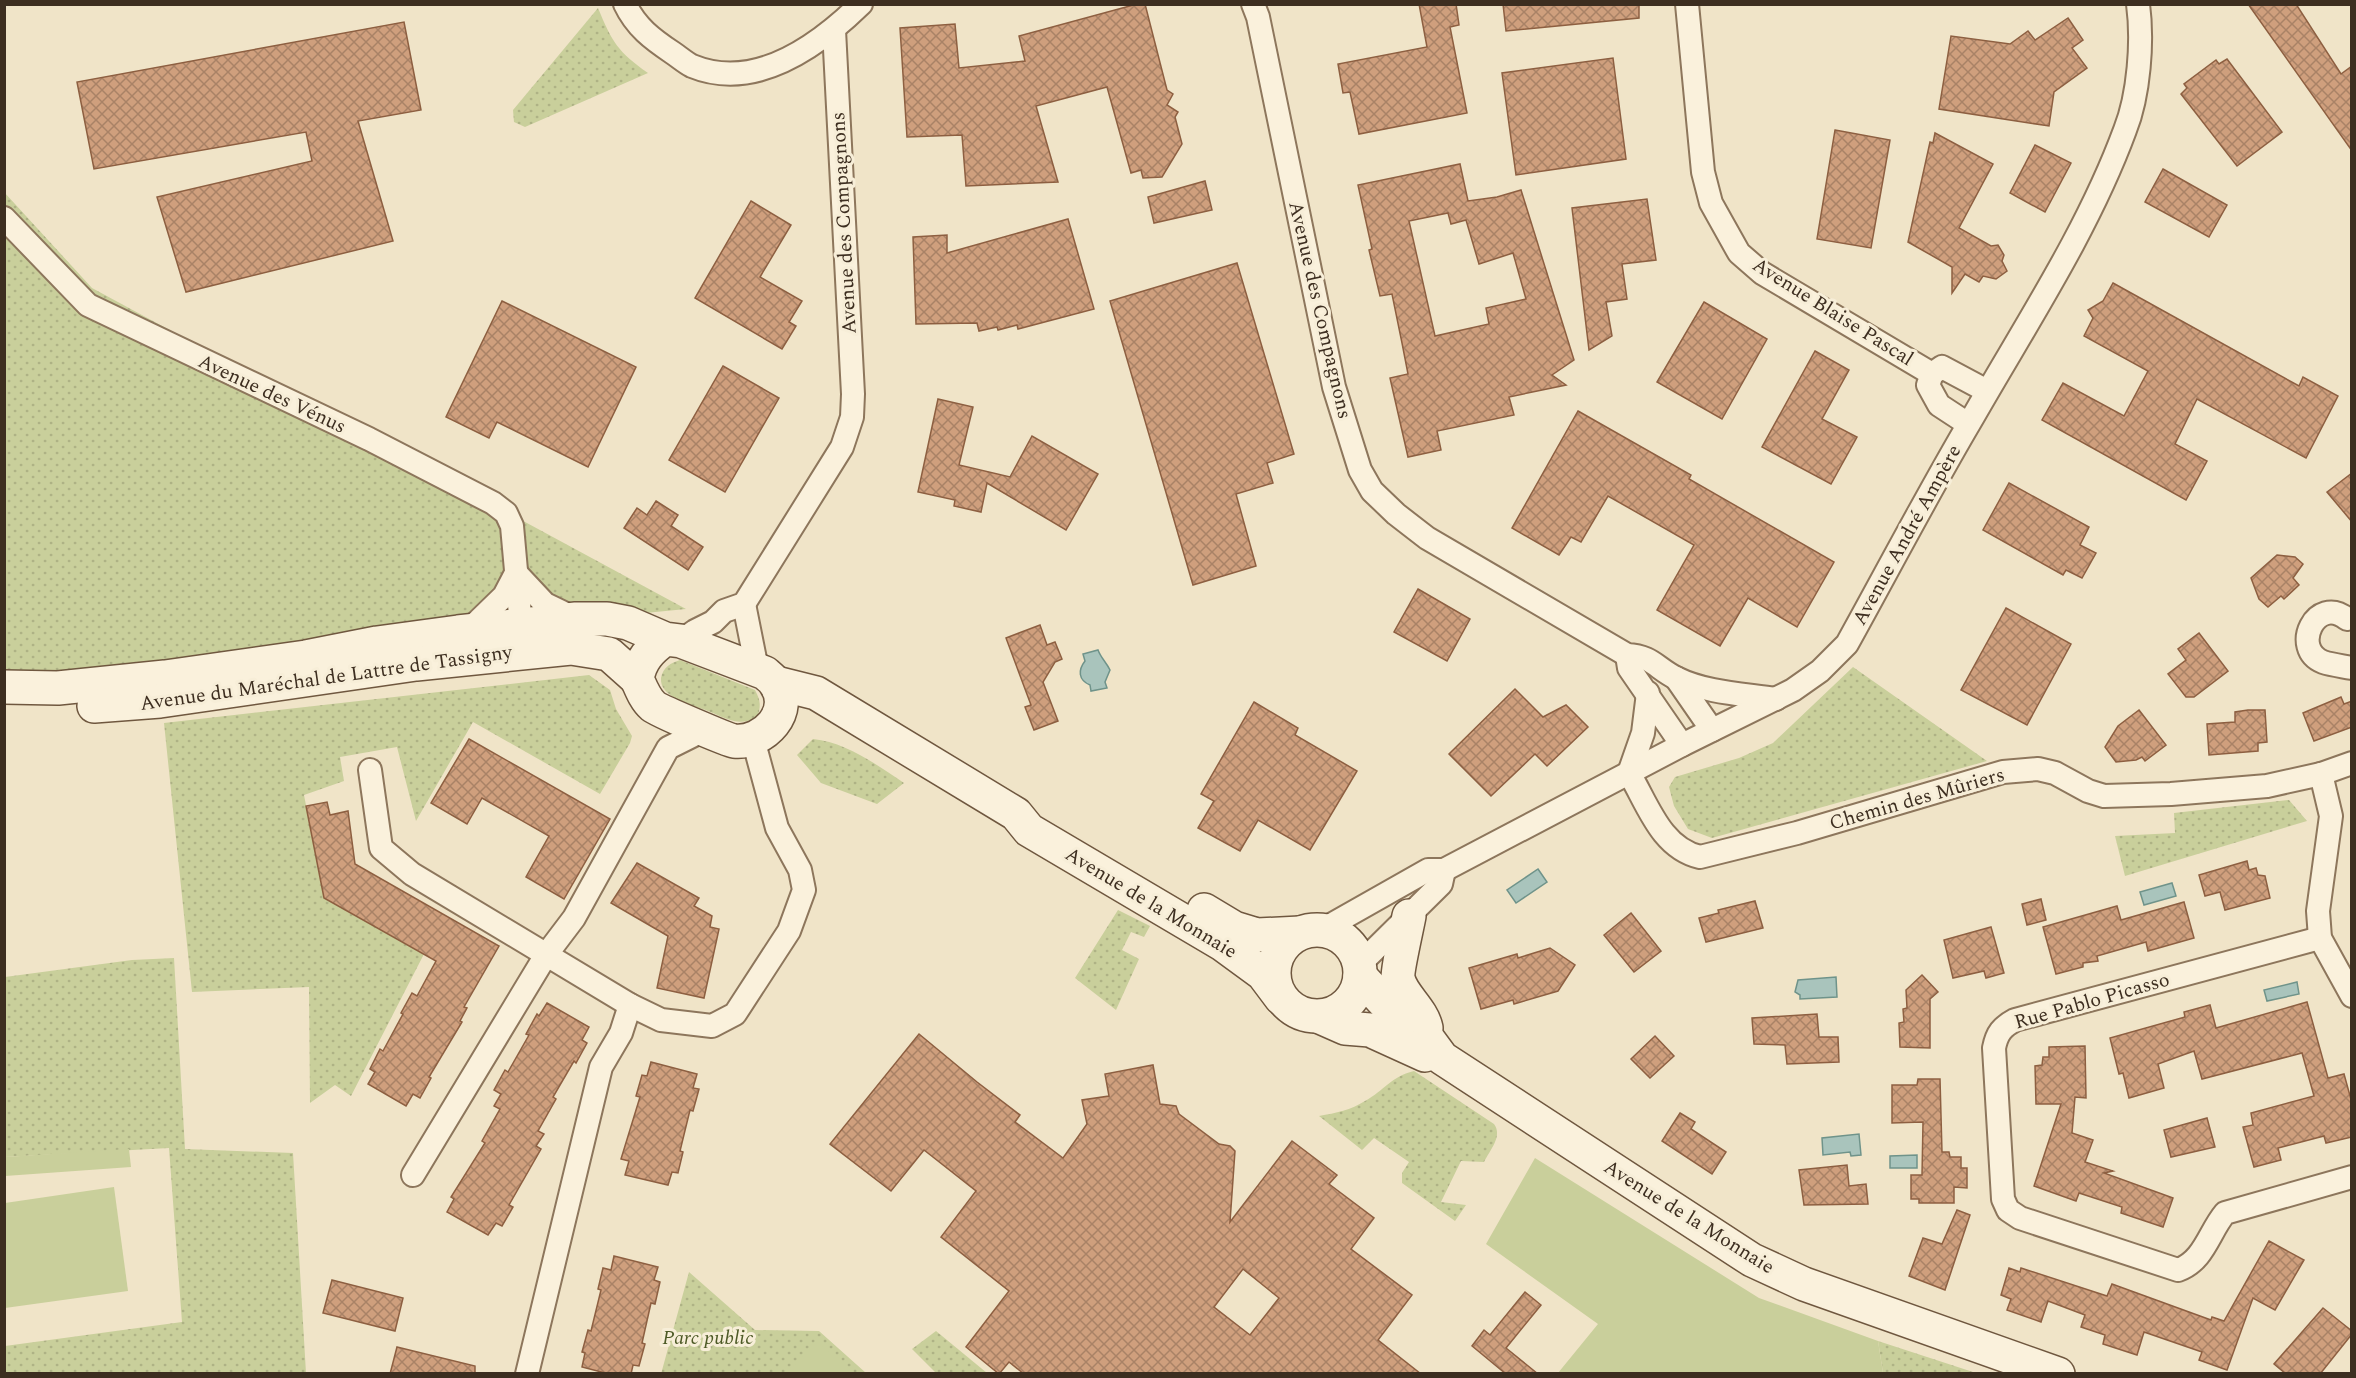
<svg xmlns="http://www.w3.org/2000/svg" width="2356" height="1378" font-family="Spectral,serif">
<style>
.grass{fill:url(#grass-dots)}
.pitch{fill:#c9cf9b}
.water{fill:#a9c4bc;stroke:#6f938a;stroke-width:1.5}
.building{fill:url(#building-cross-hatch);stroke:#8d5f41;stroke-width:1.5;fill-rule:evenodd}
.lines{fill:none;stroke-linecap:round;stroke-linejoin:round}
.street-casing{stroke:#8d765c;stroke-width:26}
.secondary-casing{stroke:#6f573f;stroke-width:36}
.street{stroke:#faf1dc;stroke-width:22}
.secondary{stroke:#faf1dc;stroke-width:33}
.labels{text-anchor:middle;dominant-baseline:central;stroke-width:6;stroke-linejoin:round;paint-order:stroke}
.street-label{font-size:20px;fill:#3d2e20;stroke:#f7eed8}
.park-label{font-size:20px;font-style:italic;fill:#4d5a26;stroke:#f7eed8}
</style>
<defs>
<pattern id="grass-dots" width="8" height="8" patternUnits="userSpaceOnUse" patternTransform="scale(1.5)"><rect width="8" height="8" fill="#c9cf9b"/><path d="M2 2h.1M6 6h.1" fill="none" stroke="#aeb285" stroke-width="1.8" stroke-linecap="round"/></pattern>
<pattern id="building-cross-hatch" width="8" height="8" patternUnits="userSpaceOnUse" patternTransform="scale(1.5)"><rect width="8" height="8" fill="#cf9f7d"/><path d="M0 0l8 8M0 8l8-8" fill="none" stroke="#a98266"/></pattern>
</defs>
<rect width="100%" height="100%" fill="#f0e4c8"/>
<g class="grass">
<path d="M598,8c14,34 20,44 50,65l-123,54 -11,-5 -1,-12z"/>
<polygon points="4,192 92,288 686,609 26,674 5,672"/>
<path d="M680,660l75,30c6,11 6,17 2,28 -8,3 -15,5 -23,3 -9,-2 -18,-7 -26,-10 -14,-6 -49,-13 -47,-33 2,-11 10,-15 19,-18z"/>
<polygon points="1853,667 1987,761 1712,838 1688,829 1674,806 1669,787 1675,777 1739,758 1773,743"/>
<polygon points="589,675 610,690 616,709 632,736 630,743 600,794 473,722 416,821 397,747 340,757 344,781 304,795 324,898 424,954 351,1096 335,1085 310,1103 309,987 192,992 164,723"/>
<path d="M813,739c33,3 64,26 91,44l-27,21 -56,-21 -24,-28z"/>
<polygon points="2289,800 2307,821 2125,876 2115,836 2175,833 2174,813"/>
<polygon points="1118,910 1150,926 1144,937 1131,932 1122,950 1139,959 1116,1010 1075,978"/>
<polygon points="174,958 185,1149 293,1153 306,1373 5,1373 5,1346 182,1322 169,1148 5,1157 5,977 132,960"/>
<path d="M1414,1071l80,53c9,12 -4,26 -10,38l-23,-1 -20,41 25,3 -11,16 -53,-38v-10l7,-11 -35,-24 -12,12 -43,-34c17,-3 32,-6 46,-15 20,-11 25,-24 49,-30z"/>
<polygon points="689,1272 755,1330 819,1331 866,1373 661,1374"/>
<polygon points="936,1331 987,1373 936,1373 912,1349"/>
<polygon points="1878,1341 1973,1372 1973,1373 1883,1373"/>
</g>
<g class="pitch">
<polygon points="129,1149 131,1167 5,1176 5,1157"/>
<polygon points="1535,1158 1759,1298 1878,1341 1883,1373 1558,1373 1598,1324 1486,1244"/>
<polygon points="114,1187 128,1291 5,1308 5,1203"/>
<polygon points="816,1341 854,1373 788,1373"/>
</g>
<g class="water">
<path d="M1098,650c3,8 8,12 12,20l-5,12 2,6 -16,3 -1,-6c-12,-5 -12,-15 -5,-24l-2,-7z"/>
<polygon points="1538,869 1547,882 1516,903 1507,890"/>
<polygon points="2172,883 2176,896 2144,905 2140,892"/>
<polygon points="1836,977 1837,997 1800,999 1800,995 1795,992 1798,980"/>
<polygon points="2297,982 2299,994 2267,1001 2264,990"/>
<polygon points="1859,1134 1861,1155 1851,1156 1850,1152 1823,1155 1822,1138"/>
<polygon points="1917,1155 1917,1168 1890,1168 1890,1156"/>
</g>
<g class="building">
<polygon points="1137,4 1145,4 1167,90 1173,94 1167,105 1178,112 1175,117 1182,144 1162,177 1143,178 1141,170 1131,173 1107,87 1036,106 1058,182 966,186 962,135 907,137 900,28 955,24 959,68 1025,61 1019,36"/>
<polygon points="1419,4 1456,4 1459,25 1450,27 1467,113 1359,134 1350,92 1343,93 1338,64 1427,47"/>
<polygon points="1503,4 1639,4 1639,18 1506,31"/>
<polygon points="2248,4 2296,4 2341,74 2352,66 2352,151"/>
<polygon points="2068,18 2083,40 2072,48 2087,68 2054,92 2049,126 1939,109 1951,36 2010,44 2028,31 2035,40"/>
<polygon points="404,22 421,110 358,121 393,241 186,292 157,197 312,161 306,132 94,169 77,82"/>
<polygon points="1613,58 1626,159 1516,175 1502,73"/>
<polygon points="2227,59 2282,132 2237,166 2181,94 2187,88 2184,84 2216,60 2219,64"/>
<polygon points="1835,130 1890,140 1871,248 1817,239"/>
<polygon points="1935,133 1993,164 1959,228 1991,246 1998,245 2004,255 2002,261 2007,271 1996,279 1983,276 1979,282 1965,274 1952,293 1952,267 1908,242 1930,142 1933,143"/>
<polygon points="2035,145 2071,163 2045,212 2010,193"/>
<path d="M1460,164l8,37 29,-4 24,-7 53,170 -22,15 14,10 -57,12 5,18 -77,16 4,19 -33,7 -18,-79 18,-4 -6,-31 -10,-49 -12,2 -11,-46 3,-1 -14,-64zM1448,213l3,11 15,-4 13,44 34,-11 13,46 -40,9 3,16 -54,12 -26,-115z"/>
<polygon points="2163,169 2227,205 2209,237 2145,202"/>
<polygon points="1205,181 1212,210 1154,223 1148,197"/>
<polygon points="1647,199 1656,260 1622,264 1627,299 1606,302 1612,336 1589,350 1572,208"/>
<polygon points="751,201 791,225 760,277 802,301 789,322 796,326 782,349 695,298"/>
<polygon points="1068,219 1094,309 1018,329 1017,325 998,330 997,327 979,331 977,323 916,324 913,237 947,235 947,253"/>
<polygon points="1237,263 1294,454 1267,463 1273,483 1236,494 1256,566 1193,585 1110,301"/>
<polygon points="2113,283 2299,386 2303,377 2338,396 2306,458 2197,399 2175,444 2207,461 2186,500 2042,420 2063,383 2124,416 2148,371 2084,336 2093,318 2088,310 2103,301"/>
<polygon points="502,301 636,367 588,467 497,422 489,438 446,417"/>
<polygon points="1704,302 1767,339 1722,419 1657,382"/>
<polygon points="1815,351 1849,370 1822,419 1857,437 1831,484 1762,447"/>
<polygon points="723,366 779,398 725,492 669,460"/>
<polygon points="938,399 973,407 959,465 1010,477 1032,436 1098,474 1066,530 987,483 981,512 954,506 955,500 918,492"/>
<polygon points="1578,411 1691,475 1689,479 1834,562 1797,627 1748,598 1720,646 1657,610 1694,545 1608,496 1581,542 1571,537 1559,555 1512,528"/>
<polygon points="2352,473 2352,522 2327,492"/>
<polygon points="2009,483 2089,527 2080,545 2096,553 2082,578 2066,570 2063,575 1983,530"/>
<polygon points="656,501 678,515 671,526 703,547 688,570 624,528 637,508 647,515"/>
<polygon points="2277,555 2295,557 2303,564 2293,578 2299,585 2284,599 2281,596 2268,607 2259,599 2251,578"/>
<polygon points="1418,589 1470,619 1447,661 1394,632"/>
<polygon points="2006,608 2071,644 2027,725 1961,690"/>
<polygon points="1040,625 1047,645 1055,642 1062,659 1055,662 1043,682 1058,721 1034,730 1025,707 1031,705 1006,638"/>
<polygon points="2199,633 2228,671 2194,697 2186,697 2168,674 2186,660 2178,649"/>
<polygon points="1515,689 1543,717 1566,705 1588,727 1547,766 1535,754 1491,796 1449,754"/>
<polygon points="2341,697 2344,704 2352,701 2352,727 2314,741 2303,713"/>
<polygon points="1254,702 1298,728 1295,735 1357,771 1310,850 1258,820 1240,851 1198,828 1214,801 1201,794"/>
<polygon points="2139,710 2166,745 2145,761 2142,757 2136,760 2116,762 2105,747 2118,726"/>
<polygon points="2248,710 2265,710 2267,742 2258,743 2258,751 2209,755 2207,724 2235,722 2235,712"/>
<polygon points="469,739 610,819 564,899 526,877 549,836 482,798 467,824 431,803"/>
<polygon points="327,802 330,815 348,811 355,864 499,946 464,1007 467,1008 460,1021 462,1022 429,1077 431,1078 420,1098 413,1094 406,1106 368,1084 375,1072 370,1069 380,1049 383,1051 403,1014 401,1013 412,993 417,996 436,961 324,898 306,806"/>
<polygon points="2247,861 2249,870 2256,868 2258,875 2265,876 2270,898 2225,910 2220,892 2205,896 2199,875"/>
<polygon points="637,863 699,898 694,906 712,916 710,927 719,929 704,998 657,988 668,936 611,903"/>
<polygon points="2041,899 2046,920 2027,925 2022,904"/>
<polygon points="1755,901 1763,928 1706,942 1699,918 1719,913 1718,910"/>
<polygon points="2184,902 2194,938 2148,951 2146,942 2097,956 2098,961 2083,963 2083,967 2056,974 2043,927 2117,906 2121,920"/>
<polygon points="1631,913 1661,951 1634,972 1604,935"/>
<polygon points="1991,927 2004,973 1986,978 1984,971 1953,978 1944,940"/>
<polygon points="1550,948 1575,965 1558,991 1514,1004 1513,1000 1481,1009 1469,968 1517,954 1518,958"/>
<polygon points="1922,975 1938,992 1930,999 1930,1048 1900,1047 1899,1023 1904,1022 1903,1009 1907,1008 1906,990"/>
<polygon points="2307,1002 2328,1078 2344,1074 2352,1103 2352,1137 2326,1143 2324,1136 2278,1148 2281,1160 2254,1167 2243,1127 2253,1125 2251,1113 2314,1096 2302,1053 2202,1079 2194,1051 2158,1064 2164,1088 2129,1098 2123,1073 2119,1074 2110,1038 2185,1017 2184,1012 2210,1005 2216,1028"/>
<polygon points="547,1003 589,1027 582,1040 587,1043 576,1063 574,1061 553,1097 556,1099 538,1131 544,1134 536,1146 541,1149 509,1205 513,1207 502,1226 496,1223 488,1235 447,1212 454,1199 451,1197 485,1143 482,1141 500,1109 494,1106 501,1094 494,1090 505,1070 508,1072 529,1035 526,1034 537,1014 539,1016"/>
<polygon points="1817,1014 1819,1037 1838,1037 1839,1062 1787,1064 1785,1045 1754,1044 1752,1018"/>
<path d="M919,1034l58,48 43,33 -5,7 48,36 24,-34 -5,-24 27,-4 -4,-22 48,-9 7,39 16,2 3,8 40,30 11,2 5,5 -5,71 62,-81 45,34 -8,9 45,34 -23,31 61,46 -34,45 43,34h-397l-15,-12 -10,12 -33,-27 43,-56 -68,-54 35,-46 -52,-41 -33,41 -61,-47zM1243,1269l36,29 -29,37 -36,-28z"/>
<polygon points="1655,1036 1674,1056 1650,1078 1631,1059"/>
<polygon points="2085,1046 2086,1098 2075,1097 2072,1133 2093,1140 2085,1162 2113,1171 2104,1173 2173,1198 2163,1227 2121,1213 2122,1207 2079,1193 2076,1201 2034,1186 2061,1104 2036,1104 2035,1066 2042,1065 2043,1057 2049,1057 2049,1047"/>
<polygon points="651,1062 697,1074 693,1088 699,1089 693,1111 690,1110 680,1151 683,1152 678,1173 672,1172 668,1185 625,1175 629,1161 621,1159 640,1097 636,1096 642,1075 647,1076"/>
<polygon points="1918,1079 1940,1079 1942,1152 1949,1152 1950,1157 1961,1157 1961,1168 1967,1168 1967,1188 1954,1187 1954,1203 1919,1203 1919,1199 1911,1199 1911,1175 1922,1175 1923,1122 1892,1123 1892,1085 1917,1085"/>
<polygon points="1680,1113 1695,1122 1691,1129 1726,1152 1712,1174 1662,1141"/>
<polygon points="2207,1118 2215,1147 2171,1157 2164,1130"/>
<polygon points="1847,1165 1849,1186 1866,1184 1868,1204 1804,1205 1799,1170"/>
<polygon points="1957,1210 1970,1215 1945,1290 1909,1276 1923,1238 1942,1244"/>
<polygon points="2269,1241 2304,1260 2275,1310 2253,1298 2227,1370 2199,1360 2202,1352 2144,1332 2137,1355 2103,1344 2105,1335 2081,1327 2085,1315 2048,1301 2041,1322 2007,1310 2011,1299 2001,1295 2009,1268 2020,1272 2021,1268 2107,1296 2112,1284 2211,1320 2212,1317 2224,1321"/>
<polygon points="614,1256 658,1267 654,1280 660,1282 655,1304 651,1303 642,1343 645,1344 639,1366 633,1365 631,1374 609,1374 582,1367 585,1353 582,1352 588,1330 591,1331 601,1290 598,1289 603,1268 611,1270"/>
<polygon points="332,1280 403,1298 395,1331 323,1313"/>
<polygon points="1525,1292 1541,1305 1506,1348 1538,1374 1506,1374 1472,1346 1484,1330 1490,1335"/>
<polygon points="2323,1308 2352,1331 2352,1334 2320,1374 2286,1374 2274,1364"/>
<polygon points="397,1347 475,1366 475,1374 390,1374"/>
</g>
<g class="lines">
<g class="street-casing">
<g id="street">
<path d="M625,4c11,23 27,35 48,49 6,4 13,10 19,13 63,26 126,-20 169,-62"/>
<path d="M1253,4l5,13 76,370 26,83 12,21 24,23 31,24 200,117c25,1 29,13 49,23 30,15 67,16 100,21"/>
<polyline points="1687,4 1703,172 1711,203 1739,253 1762,273 1932,374"/>
<polyline points="4,218 88,305 369,439 493,503 506,513 512,526 521,626"/>
<polyline points="1968,424 1939,405 1928,385 1932,374 1942,367 1987,391"/>
<polyline points="516,573 545,604 576,619"/>
<polyline points="744,604 757,669"/>
<path d="M2347,619c-31,-25 -57,30 -24,43 9,3 19,4 29,6"/>
<polyline points="469,630 504,596 516,573"/>
<polyline points="681,641 695,631 713,622 724,611 744,604 842,447 852,417 853,394 834,30"/>
<polyline points="1627,655 1629,668 1682,745"/>
<polyline points="1676,678 1712,730"/>
<path d="M1648,693l-5,40 -14,40c19,32 32,75 71,84l97,-24 206,-61 35,-3 17,4 33,18 16,5 67,-2 96,-8 54,-12 31,-11"/>
<polyline points="370,770 381,848 412,874 630,1005 661,1020 712,1026 735,1014 789,931 804,890 800,870 777,828 753,739"/>
<polyline points="2321,774 2331,816 2318,911 2320,938 2352,996"/>
<path d="M1322,930l106,-60h16l238,-125 111,-55 27,-19 27,-27c41,-74 80,-149 123,-222 54,-95 117,-189 155,-292 14,-35 18,-89 13,-126"/>
<path d="M2320,938l-305,82c-13,7 -18,13 -21,28l9,151 5,11 12,8 158,52c26,-9 31,-38 47,-57l127,-36"/>
<polyline points="1359,965 1441,884 1444,870"/>
<polyline points="413,1175 546,955 574,918 668,748 706,729"/>
<polyline points="527,1374 601,1067 621,1033 630,1005"/>
</g>
</g>
<g class="secondary-casing">
<g id="secondary">
<polyline points="776,683 816,693 1016,814 1029,830 1222,944 1263,974 1281,998"/>
<path d="M4,687l54,1 107,-11 141,-20 71,-14 81,-11 118,-13h31l21,4 37,16 16,2 84,32c3,3 8,6 10,10 20,28 -11,61 -41,58 -6,-1 -75,-30 -81,-35 -8,-7 -12,-18 -16,-27 3,-19 13,-29 28,-40"/>
<polyline points="94,706 160,701 416,664 571,648 609,654 637,679"/>
<polyline points="1204,910 1234,928 1257,935 1300,933"/>
<path d="M1409,916c-2,11 -12,54 -11,62 3,17 24,31 28,50"/>
<circle cx="1317" cy="973" r="43"/>
<polyline points="1360,976 1396,1015 1428,1039 1442,1058 1752,1260 1804,1284 2058,1374"/>
<polyline points="1320,1017 1345,1028 1370,1030 1425,1055"/>
</g>
</g>
<use href="#street" class="street"/>
<use href="#secondary" class="secondary"/>
</g>
<g class="labels">
<g class="street-label">
<text transform="translate(844 223) rotate(-93)">Avenue des Compagnons</text>
<text transform="translate(1320 310) rotate(77)">Avenue des Compagnons</text>
<text transform="translate(1833 312) rotate(32)">Avenue Blaise Pascal</text>
<text transform="translate(272 394) rotate(25)">Avenue des Vénus</text>
<text transform="translate(1907 535) rotate(-61)">Avenue André Ampère</text>
<text transform="translate(326 678) rotate(-8)">Avenue du Maréchal de Lattre de Tassigny</text>
<text transform="translate(1917 799) rotate(-16)">Chemin des Mûriers</text>
<text transform="translate(1151 903) rotate(31)">Avenue de la Monnaie</text>
<text transform="translate(2092 1001) rotate(-16)">Rue Pablo Picasso</text>
<text transform="translate(1689 1217) rotate(32)">Avenue de la Monnaie</text>
</g>
<g class="park-label">
<text x="708" y="1338">Parc public</text>
</g>
</g>
<rect width="2356" height="1378" fill="none" stroke="#3d2e20" stroke-width="12"/>
</svg>
